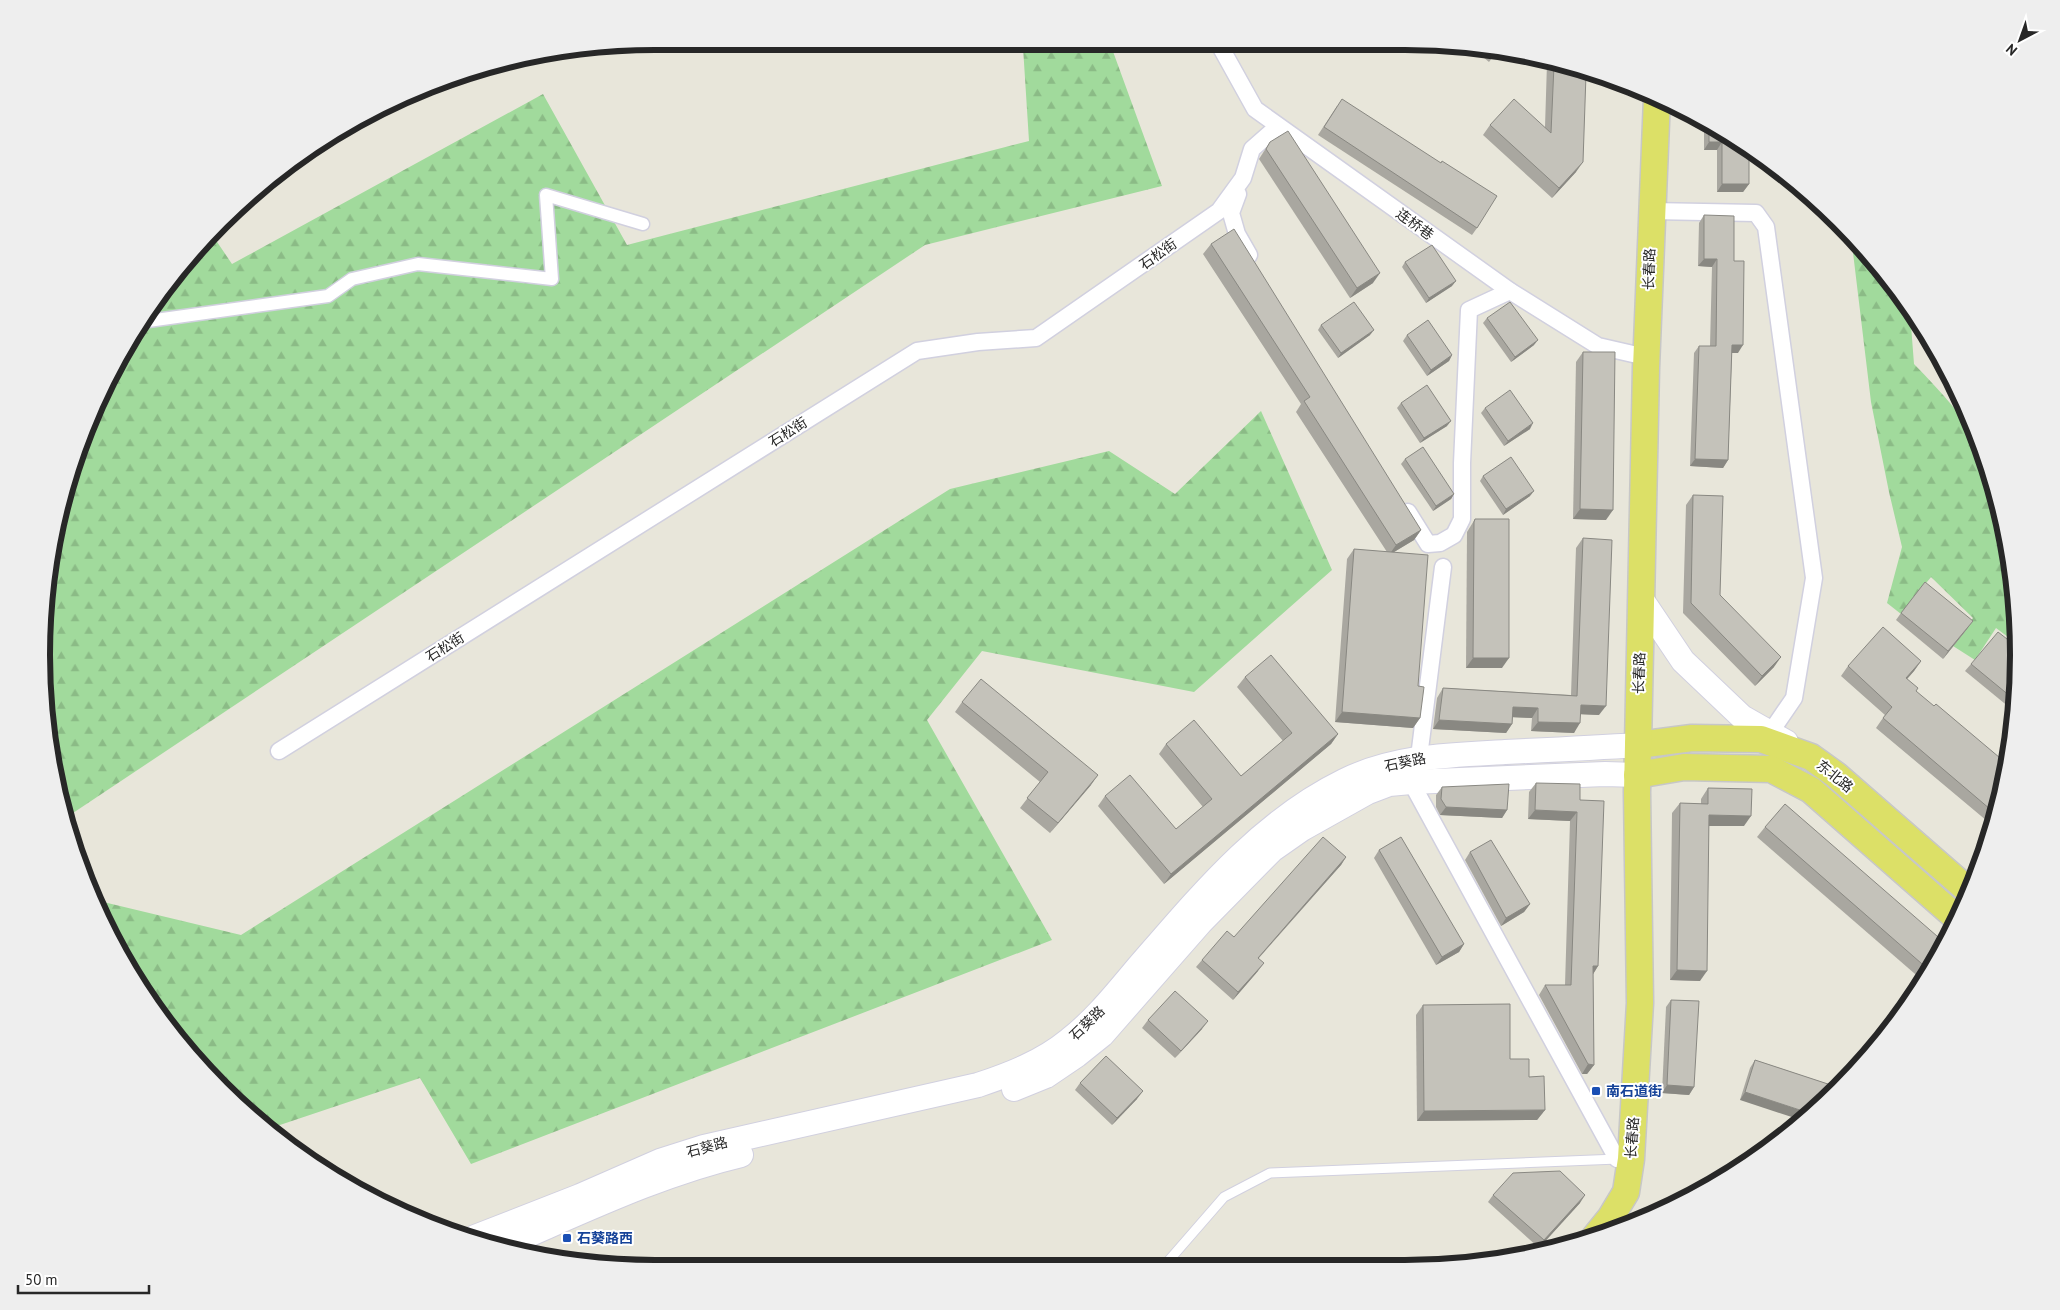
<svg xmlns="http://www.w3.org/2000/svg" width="2060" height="1310" font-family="'PT Sans','Noto Sans SC',sans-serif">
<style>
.forest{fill:url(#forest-firs)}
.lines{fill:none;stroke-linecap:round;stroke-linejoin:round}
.service-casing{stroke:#d1d0df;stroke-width:11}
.pedestrian-casing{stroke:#d1d0df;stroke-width:15}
.minor-casing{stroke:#d1d0df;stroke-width:19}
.secondary-casing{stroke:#d1d0df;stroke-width:26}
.primary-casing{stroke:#c7c7c7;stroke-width:29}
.service{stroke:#fff;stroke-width:9}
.pedestrian{stroke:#fff;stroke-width:12}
.minor{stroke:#fff;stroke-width:16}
.secondary{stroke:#fff;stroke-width:24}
.primary{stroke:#dce067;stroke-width:26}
.wall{fill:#a9a7a0}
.shaded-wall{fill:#898882}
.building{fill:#c4c2ba;stroke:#898882}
.transit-dot{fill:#1a4fb4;stroke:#fff;stroke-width:2}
.labels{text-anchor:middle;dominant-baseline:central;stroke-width:4;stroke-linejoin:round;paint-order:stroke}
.street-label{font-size:14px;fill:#272727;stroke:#fff}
.transit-label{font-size:14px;font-weight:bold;fill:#164399;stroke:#fff;text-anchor:start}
.rim{fill:none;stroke:#272727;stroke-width:6}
</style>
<defs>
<pattern id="forest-firs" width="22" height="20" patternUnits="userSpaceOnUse" patternTransform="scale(1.25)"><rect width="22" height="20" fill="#a1da9c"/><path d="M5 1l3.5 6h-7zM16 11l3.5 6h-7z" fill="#8bbb86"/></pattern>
</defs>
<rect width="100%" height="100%" fill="#e8e6da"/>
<g class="forest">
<polygon points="1111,46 1162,186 925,245 64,819 41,655 53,536 74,457 123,348 168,282 211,233 232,264 543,94 627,245 1029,141 1023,47"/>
<path d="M1851,236l16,15 43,61 4,52c27,28 56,58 72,94l28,117 2,68 -20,-15 -21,32 -22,-14 20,-28 -42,-41 -30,37 -14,-11 15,-56 -13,-55 -18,-90z"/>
<path d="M1261,411l71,159 -138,122 -212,-41 -55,69 125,220 -581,224 -51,-86 -152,51c-24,-22 -55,-47 -75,-70 -40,-47 -77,-101 -98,-159l146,35 709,-446 159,-38 66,43z"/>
</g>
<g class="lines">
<g class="service-casing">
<polyline id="service" points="1164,1266 1224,1197 1270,1173 1618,1159"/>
</g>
<g class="pedestrian-casing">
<polyline id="pedestrian" points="141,322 328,296 352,279 418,264 552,279 546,195 643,224"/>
</g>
<g class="minor-casing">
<g id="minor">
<polyline points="1220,46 1255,109 1510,291 1598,346 1646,357"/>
<polyline points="1238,194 1231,213 1237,234 1249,255"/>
<polyline points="1651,211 1756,213 1766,227 1814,578 1794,698 1770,733"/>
<polyline points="1408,512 1428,544 1440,543 1454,535 1462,519 1462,463 1469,310 1510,291"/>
<polyline points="1443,567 1419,757 1411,782 1617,1159"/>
<polyline points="279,751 917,351 978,342 1036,338 1219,211 1243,178 1252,149 1278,126"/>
</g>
</g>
<g class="secondary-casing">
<g id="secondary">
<polyline points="1642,600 1683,661 1742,717 1786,742"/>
<polyline points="1014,1089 1046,1076 1077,1055 1102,1035 1201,922 1272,850 1302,829 1368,792 1389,784 1411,782 1605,774 1637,775"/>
<path d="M475,1237l105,-41 80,-35 44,-14 274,-62c33,-11 64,-23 91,-45 27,-21 48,-48 70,-74 60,-69 121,-144 205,-185 50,-25 106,-26 161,-29 44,-2 88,-4 133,-7"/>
<path d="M505,1245c77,-33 155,-71 236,-90"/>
</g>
</g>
<g class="primary-casing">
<g id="primary">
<polyline points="1638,745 1692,738 1761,739 1811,757 1836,775 1969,891"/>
<polyline points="1637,775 1684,767 1771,769 1811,790 1958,919"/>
<polyline points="1594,1238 1611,1217 1626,1192 1631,1159 1640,1003 1637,792 1646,368 1657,98"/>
</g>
</g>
<use href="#service" class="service"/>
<use href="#pedestrian" class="pedestrian"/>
<use href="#minor" class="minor"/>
<use href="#secondary" class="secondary"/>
<use href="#primary" class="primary"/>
</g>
<g class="wall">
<polygon points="1470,46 1485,46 1498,50 1489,62"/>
<polygon points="1547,63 1586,74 1576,172 1552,198 1483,135 1490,125 1545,127"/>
<polygon points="1337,106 1477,228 1472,235 1318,135"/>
<polygon points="1704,125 1749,151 1749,184 1743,192 1717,192 1717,150 1704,150"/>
<polygon points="1270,142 1373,283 1350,298 1259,159"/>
<polygon points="1704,215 1734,261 1738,353 1732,353 1728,460 1723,468 1690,466 1694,353 1699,346 1710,346 1712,267 1698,266 1699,223"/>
<polygon points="1211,244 1421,530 1414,540 1394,552 1418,686 1420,718 1413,728 1335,722 1347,559 1354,549 1387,552 1296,412 1301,404 1203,254"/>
<polygon points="1405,262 1452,286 1426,303 1402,267"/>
<polygon points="1487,318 1534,345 1511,362 1483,323"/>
<polygon points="1321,325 1370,335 1338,358 1318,330"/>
<polygon points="1407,335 1452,355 1449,361 1427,376 1403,341"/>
<polygon points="1583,352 1606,520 1573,519 1576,362"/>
<polygon points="1401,403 1447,426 1420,443 1397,408"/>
<polygon points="1485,408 1530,429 1504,446 1481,413"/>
<polygon points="1405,459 1454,494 1451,499 1433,511 1401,464"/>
<polygon points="1483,476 1530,496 1503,515 1480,481"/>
<polygon points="1693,495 1720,595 1774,667 1755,686 1683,613 1686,505"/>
<polygon points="1475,519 1502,668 1466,668 1467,532"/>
<polygon points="1583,538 1599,715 1581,714 1574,733 1531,731 1532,718 1513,717 1512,724 1506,733 1433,729 1437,698 1443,688 1571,695 1576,548"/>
<polygon points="1901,613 1967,629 1943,659 1896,620"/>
<polygon points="1921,661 1914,671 1907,679 1916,691 1998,814 1993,826 1876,728 1885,715 1841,676 1848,666"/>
<polygon points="1971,664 2017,695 2015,712 1965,671"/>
<polygon points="1245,677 1338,734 1331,744 1164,884 1098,806 1105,796 1176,829 1203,807 1159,754 1166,744 1241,776 1283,741 1237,687"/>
<polygon points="962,702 1091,785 1050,833 1020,808 1040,782 955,712"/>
<polygon points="1536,783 1580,800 1598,966 1593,974 1594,1065 1587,1074 1582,1074 1539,995 1545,985 1565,985 1570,821 1528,819 1529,792"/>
<polygon points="1442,787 1507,810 1502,818 1440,815 1436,807 1436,795"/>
<polygon points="1708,788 1744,826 1709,826 1700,981 1670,980 1672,813 1680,803 1701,804 1701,799"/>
<polygon points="1765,827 1945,943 1922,980 1757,837"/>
<polygon points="1379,850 1464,944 1459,952 1436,965 1374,858"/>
<polygon points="1470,852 1530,904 1524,912 1501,926 1465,860"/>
<polygon points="1346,857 1341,865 1259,958 1258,971 1233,1000 1196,967 1202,960"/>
<polygon points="1671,1000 1694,1087 1689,1095 1662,1093 1666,1007"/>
<polygon points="1423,1005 1510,1059 1529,1077 1545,1110 1537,1120 1417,1121 1416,1015"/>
<polygon points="1148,1020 1202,1029 1175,1058 1142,1028"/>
<polygon points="1755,1060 1837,1087 1740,1100 1750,1068"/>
<polygon points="1080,1083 1137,1099 1112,1125 1075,1090"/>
<polygon points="1493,1195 1580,1203 1539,1248 1488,1202"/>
</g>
<g class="shaded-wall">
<polygon points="1709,142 1722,142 1717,150 1704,150"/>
<polygon points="1583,162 1576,172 1552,198 1559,188"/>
<polygon points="1722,184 1749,184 1743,192 1717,192"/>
<polygon points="1704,259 1717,259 1712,267 1698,266"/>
<polygon points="1380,273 1373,283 1350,298 1357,288"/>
<polygon points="1456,281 1452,286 1426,303 1429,298"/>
<polygon points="1374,330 1370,335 1338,358 1341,353"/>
<polygon points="1538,340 1534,345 1511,362 1515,357"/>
<polygon points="1732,345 1743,345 1738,353 1727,353"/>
<polygon points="1452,355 1449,361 1427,376 1431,370"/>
<polygon points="1451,421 1447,426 1420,443 1424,438"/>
<polygon points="1533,423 1530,429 1504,446 1508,441"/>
<polygon points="1695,459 1728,460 1723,468 1690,466"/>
<polygon points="1534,491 1530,496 1503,515 1506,509"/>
<polygon points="1454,494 1451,499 1433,511 1436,506"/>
<polygon points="1580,509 1613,510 1606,520 1573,519"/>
<polygon points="1421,530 1414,540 1389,555 1396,545"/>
<polygon points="1973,621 1967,629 1943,659 1948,651"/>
<polygon points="1781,657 1774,667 1755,686 1762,676"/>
<polygon points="1473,658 1509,658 1502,668 1466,668"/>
<polygon points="1921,661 1914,671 1899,688 1906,678"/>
<polygon points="1581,705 1606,706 1599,715 1574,714"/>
<polygon points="1513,707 1538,708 1532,718 1507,717"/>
<polygon points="1342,712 1420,718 1413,728 1335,722"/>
<polygon points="1439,720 1512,724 1506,733 1433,729"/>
<polygon points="1538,722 1580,723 1574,733 1531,731"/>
<polygon points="1338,734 1331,744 1164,884 1171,874"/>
<polygon points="1098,775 1091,785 1050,833 1058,823"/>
<polygon points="1446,807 1507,810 1502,818 1440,815"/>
<polygon points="1535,810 1577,812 1570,821 1528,819"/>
<polygon points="1709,815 1751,816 1744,826 1702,826"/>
<polygon points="1346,857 1341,865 1252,965 1258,958"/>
<polygon points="1530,904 1524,912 1501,926 1506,918"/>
<polygon points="1464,944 1459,952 1436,965 1442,957"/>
<polygon points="1264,963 1258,971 1233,1000 1238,992"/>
<polygon points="1593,966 1598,966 1592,976"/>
<polygon points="1677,970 1707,971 1700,981 1670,980"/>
<polygon points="1208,1021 1202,1029 1175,1058 1181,1051"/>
<polygon points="1588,1064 1594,1065 1587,1074 1582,1074"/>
<polygon points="1667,1085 1694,1087 1689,1095 1662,1093"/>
<polygon points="1143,1091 1137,1099 1112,1125 1117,1118"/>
<polygon points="1745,1092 1812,1114 1804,1121 1740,1100"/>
<polygon points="1545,1110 1537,1120 1417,1121 1424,1111"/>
<polygon points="1585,1195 1580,1203 1539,1248 1544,1240"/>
</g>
<g class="building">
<polygon points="1485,47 1497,50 1494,54"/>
<polygon points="1554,65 1586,74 1583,162 1559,188 1490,125 1514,99 1551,133"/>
<polygon points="1342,99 1441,163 1442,161 1497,196 1477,228 1324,127"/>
<polygon points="1709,128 1749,151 1749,184 1722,184 1722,142 1709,142"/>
<polygon points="1288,131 1380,273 1357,288 1266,149 1270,142"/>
<polygon points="1704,215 1734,216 1734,261 1744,261 1743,345 1732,345 1728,460 1695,459 1699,346 1716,346 1717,259 1704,259"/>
<polygon points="1234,229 1421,530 1396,545 1304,401 1310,397 1211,244"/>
<polygon points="1432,245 1456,281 1429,298 1405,262"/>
<polygon points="1354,302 1374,330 1341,353 1321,325"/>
<polygon points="1510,302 1538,340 1515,357 1487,318"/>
<polygon points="1428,320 1452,355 1431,370 1407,335"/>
<polygon points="1583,352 1615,352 1613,510 1580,509"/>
<polygon points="1427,385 1451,421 1424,438 1401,403"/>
<polygon points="1510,390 1533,423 1508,441 1485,408"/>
<polygon points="1423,447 1454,494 1436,506 1405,459"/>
<polygon points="1511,457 1534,491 1506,509 1483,476"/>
<polygon points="1693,495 1723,496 1720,595 1781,657 1762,676 1691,603"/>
<polygon points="1475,519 1509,519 1509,658 1473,658 1474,522"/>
<polygon points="1583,538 1612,540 1606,706 1581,705 1580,723 1538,722 1538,708 1513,707 1512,724 1439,720 1443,688 1577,696"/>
<polygon points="1354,549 1428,555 1418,686 1424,687 1420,718 1342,712"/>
<polygon points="1925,582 1973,621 1948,651 1901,613"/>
<polygon points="1883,627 1921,661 1906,678 1918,688 1916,691 1934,706 1936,704 2006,763 1997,815 1883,718 1892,707 1848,666"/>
<polygon points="1998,632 2016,646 2017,695 2016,701 1971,664"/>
<polygon points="1271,655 1338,734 1171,874 1105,796 1130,775 1176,829 1212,799 1166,744 1194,720 1241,776 1292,733 1245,677"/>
<polygon points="981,679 1098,775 1058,823 1027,798 1048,772 962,702"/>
<polygon points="1536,783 1580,784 1580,800 1604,801 1598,966 1593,966 1594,1065 1588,1064 1545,985 1571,985 1577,812 1535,810"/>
<polygon points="1509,784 1507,810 1446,807 1441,799 1442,787"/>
<polygon points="1708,788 1752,789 1751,816 1709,815 1707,971 1677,970 1680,803 1708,804"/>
<polygon points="1785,804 1945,943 1929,970 1765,827"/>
<polygon points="1323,837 1346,857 1258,958 1264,963 1238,992 1202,960 1227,931 1234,937"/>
<polygon points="1401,837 1464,944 1442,957 1379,850"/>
<polygon points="1491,840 1530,904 1506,918 1470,852"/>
<polygon points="1175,991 1208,1021 1181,1051 1148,1020"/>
<polygon points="1671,1000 1699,1001 1694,1087 1667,1085"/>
<polygon points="1510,1004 1510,1059 1529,1059 1529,1077 1544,1076 1545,1110 1424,1111 1423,1005"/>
<polygon points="1106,1056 1143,1091 1117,1118 1080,1083"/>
<polygon points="1755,1060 1837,1087 1812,1114 1745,1092"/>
<polygon points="1560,1171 1585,1195 1544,1240 1493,1195 1513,1173"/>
</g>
<g class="transit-dot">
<rect x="1591" y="1086" width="10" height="10" rx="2.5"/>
<rect x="562" y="1233" width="10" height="10" rx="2.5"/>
</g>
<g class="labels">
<g class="street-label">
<text transform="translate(1415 224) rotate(36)">连桥巷</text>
<text transform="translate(1158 254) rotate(-35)">石松街</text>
<text transform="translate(1649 269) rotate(-88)">长春路</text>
<text transform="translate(788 432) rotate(-32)">石松街</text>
<text transform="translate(445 647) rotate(-32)">石松街</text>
<text transform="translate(1639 673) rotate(-88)">长春路</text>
<text transform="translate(1405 762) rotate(-12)">石葵路</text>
<text transform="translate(1835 776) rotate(39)">东北路</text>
<text transform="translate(1087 1023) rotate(-44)">石葵路</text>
<text transform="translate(1632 1138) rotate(-86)">长春路</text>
<text transform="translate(707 1147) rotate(-15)">石葵路</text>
</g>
<g class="transit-label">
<text x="1606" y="1091">南石道街</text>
<text x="577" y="1238">石葵路西</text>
</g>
</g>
<path d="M0 0H2060V1310H0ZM655 50H1405A605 605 0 0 1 2010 655V655A605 605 0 0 1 1405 1260H655A605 605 0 0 1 50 655V655A605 605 0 0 1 655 50Z" fill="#eee" fill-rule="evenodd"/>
<path class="rim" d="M655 50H1405A605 605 0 0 1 2010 655V655A605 605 0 0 1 1405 1260H655A605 605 0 0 1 50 655V655A605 605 0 0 1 655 50Z"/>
<g transform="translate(2020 40) rotate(221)" stroke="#ffffff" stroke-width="4" paint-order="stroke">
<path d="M0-4L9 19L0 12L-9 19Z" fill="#272727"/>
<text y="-8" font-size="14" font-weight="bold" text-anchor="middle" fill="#272727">N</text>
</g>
<path d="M18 1285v8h131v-8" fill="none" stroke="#272727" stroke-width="2.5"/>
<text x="25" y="1285" font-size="15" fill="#272727" stroke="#ffffff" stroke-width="4" paint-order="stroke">50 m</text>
</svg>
